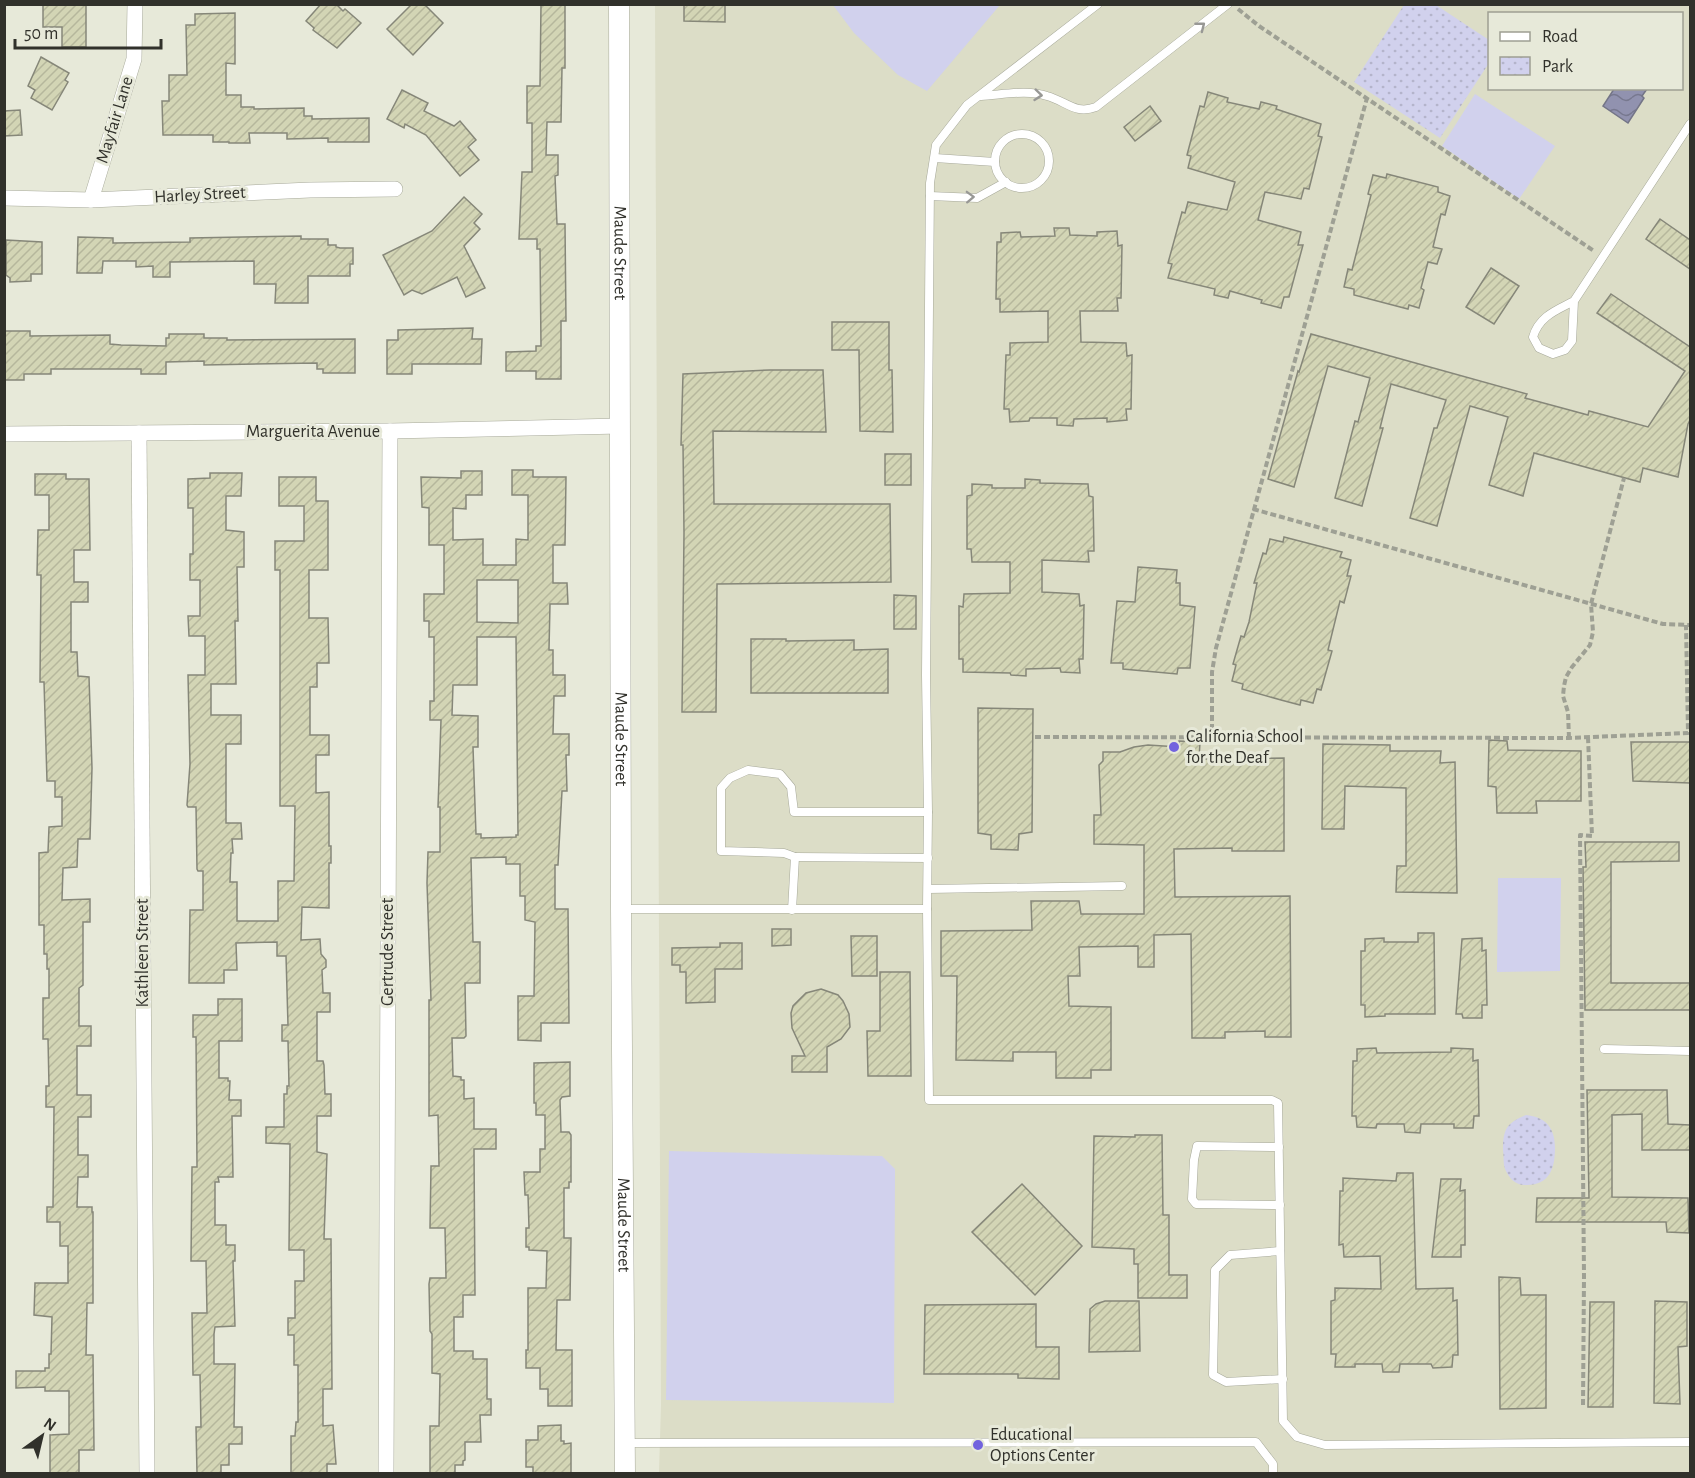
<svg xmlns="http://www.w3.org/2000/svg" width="1695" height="1478" font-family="'Alegreya Sans',sans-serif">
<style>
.built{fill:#dcddc7;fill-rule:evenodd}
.green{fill:#d1d1ed}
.park{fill:url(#park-dots)}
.water{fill:url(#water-waves);stroke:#747587;stroke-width:1.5}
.building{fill:url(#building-hatch);stroke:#868779;stroke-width:1.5;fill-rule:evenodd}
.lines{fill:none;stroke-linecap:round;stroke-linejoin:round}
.service-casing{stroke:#a7a99a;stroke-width:9}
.minor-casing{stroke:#a7a99a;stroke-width:16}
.tertiary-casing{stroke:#a7a99a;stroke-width:21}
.path{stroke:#9ea094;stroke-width:4;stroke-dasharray:6 3;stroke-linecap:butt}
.service{stroke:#fff;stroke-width:8}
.minor{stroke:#fff;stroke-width:15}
.tertiary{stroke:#fff;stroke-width:20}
.oneway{stroke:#989895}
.poi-dot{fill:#7263de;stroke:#e7e9d9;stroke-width:2}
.labels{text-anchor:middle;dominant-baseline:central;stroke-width:6;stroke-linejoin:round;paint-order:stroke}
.street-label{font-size:18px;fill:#31312b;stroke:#e7e9d9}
.poi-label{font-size:18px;fill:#31312b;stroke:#e7e9d9;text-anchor:start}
</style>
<defs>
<pattern id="park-dots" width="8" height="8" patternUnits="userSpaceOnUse" patternTransform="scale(1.5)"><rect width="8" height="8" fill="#d1d1ed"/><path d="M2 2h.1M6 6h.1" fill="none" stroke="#b4b4cb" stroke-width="1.8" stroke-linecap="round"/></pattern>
<pattern id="water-waves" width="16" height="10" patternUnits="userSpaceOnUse" patternTransform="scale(1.5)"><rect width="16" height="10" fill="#9192af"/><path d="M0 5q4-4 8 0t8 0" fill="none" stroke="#77788f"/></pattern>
<pattern id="building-hatch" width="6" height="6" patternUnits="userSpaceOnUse" patternTransform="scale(1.5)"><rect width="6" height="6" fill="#d3d5b5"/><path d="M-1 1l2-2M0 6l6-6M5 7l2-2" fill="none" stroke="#b6b79c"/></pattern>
</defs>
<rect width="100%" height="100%" fill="#e7e9d9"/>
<path class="built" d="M655,5h1035v1468h-1031l2,-68zM1490,14h192v74h-192z"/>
<g class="green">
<polygon points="833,5 1000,5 927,91 898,75 854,33"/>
<polygon points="1475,94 1555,146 1519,199 1442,146"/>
<polygon points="1498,878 1561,878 1560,971 1497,972"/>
<polygon points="669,1151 882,1156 895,1169 894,1403 666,1400"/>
</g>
<g class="park">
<polygon points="1404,5 1436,5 1489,40 1489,63 1440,138 1354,82"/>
<path d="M1526,1115c20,2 29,13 29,33 0,21 -6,38 -30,37 -10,0 -16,-7 -20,-16 -2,-6 -1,-12 -2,-19 0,-20 3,-27 23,-35z"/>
</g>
<polygon class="water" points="1614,89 1647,89 1642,96 1644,98 1628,123 1603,106"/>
<g class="building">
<polygon points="43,4 86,4 86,47 62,47 62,27 43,27"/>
<polygon points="321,4 336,4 343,11 345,9 361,23 337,48 313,30 314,28 306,21"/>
<polygon points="412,4 424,4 443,23 413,55 387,29"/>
<polygon points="541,4 565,4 565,68 562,68 561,122 547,122 546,155 558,155 558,175 555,176 557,224 565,224 566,321 561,321 561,379 536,379 536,371 506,371 506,352 536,351 536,346 541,346 540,249 537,249 537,239 519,239 522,172 532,172 532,123 527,123 527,86 540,86"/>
<polygon points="684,4 725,4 725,22 684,21"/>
<polygon points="235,13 235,64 226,63 226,95 241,95 241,107 254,107 254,109 304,108 304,116 312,116 312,119 369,118 369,142 328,142 328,138 287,139 287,133 249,133 250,143 229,143 229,142 213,142 213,135 163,135 162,101 169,101 169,75 187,75 186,25 195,25 195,14"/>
<polygon points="41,57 69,73 65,80 68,82 52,110 31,98 35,90 28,86"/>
<polygon points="402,90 428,103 424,111 454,126 460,121 476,140 468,147 479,160 460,176 426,135 405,124 404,128 387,119"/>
<polygon points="1208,92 1228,98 1227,102 1259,109 1261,102 1277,106 1276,109 1321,124 1318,136 1322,137 1309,189 1304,188 1301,199 1265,192 1258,220 1301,232 1298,245 1303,245 1289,297 1284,297 1281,308 1261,303 1262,300 1230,291 1228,298 1214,295 1215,289 1168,278 1172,264 1168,263 1182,212 1185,213 1188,202 1227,210 1235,182 1188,168 1191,156 1187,155 1200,106 1204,107"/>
<polygon points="1150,106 1161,121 1135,141 1124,127"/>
<polygon points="20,110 22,135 4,136 4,111"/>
<polygon points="1387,174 1438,187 1438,192 1450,196 1445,215 1441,214 1433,247 1442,249 1437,264 1428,262 1421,288 1424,290 1419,308 1409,305 1408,309 1354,295 1354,289 1344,287 1348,269 1352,270 1371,195 1368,194 1373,175 1386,178"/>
<polygon points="464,197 482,214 474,223 480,229 464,246 485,288 466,297 457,277 422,294 412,290 404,295 383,255 432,231"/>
<polygon points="1660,219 1690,240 1690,269 1646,239"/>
<polygon points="1054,228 1069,228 1070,235 1097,236 1097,232 1117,231 1118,246 1122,245 1121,298 1117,298 1118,311 1080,311 1081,342 1126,343 1127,356 1132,355 1131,409 1126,409 1127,420 1107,422 1107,418 1074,419 1073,426 1057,425 1057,418 1030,418 1029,421 1010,422 1009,409 1004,409 1006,355 1010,355 1010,343 1048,342 1048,311 1000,312 1000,299 996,299 997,242 1001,242 1001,233 1020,232 1021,237 1055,236"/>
<polygon points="301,236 301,239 328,239 328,245 336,245 336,247 340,248 353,248 353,264 350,264 350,276 308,276 308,303 275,303 276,284 254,284 254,261 170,262 170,277 153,277 153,266 136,267 136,261 103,261 102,273 77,273 78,237 113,238 113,243 190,242 190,238"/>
<polygon points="6,240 42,242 42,274 31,274 31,281 10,282 10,278 6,275"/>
<polygon points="1491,268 1519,286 1494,324 1466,307"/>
<polygon points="1611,294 1690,347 1690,420 1688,424 1678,477 1643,468 1640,482 1534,453 1523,496 1489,485 1508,417 1470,406 1437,526 1410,518 1434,428 1437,428 1446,400 1391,384 1380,428 1383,428 1362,506 1335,498 1355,421 1358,422 1370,378 1328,366 1294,487 1268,479 1298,371 1299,372 1311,334 1527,394 1525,398 1588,415 1589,411 1648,427 1685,371 1597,313"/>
<polygon points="832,322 889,322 889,370 892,370 893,432 860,431 859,350 832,350"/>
<polygon points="473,328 472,339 482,339 481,364 412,364 412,374 387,374 387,340 398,340 398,330"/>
<polygon points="4,331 30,331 30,336 110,335 110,344 121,345 166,346 166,338 169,338 169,334 204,334 204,338 227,338 227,340 355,339 355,373 323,373 323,369 317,369 317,363 204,365 204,361 166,362 166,374 141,374 141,369 51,369 51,374 24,374 24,380 4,380"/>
<polygon points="770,370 823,370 826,432 713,431 714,504 890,504 891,582 717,584 716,712 682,712 684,533 683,445 681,445 683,374"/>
<rect x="885" y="454" width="26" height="31"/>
<path d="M512,470h21v7h33l-1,68h-12v38h14l1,21h-18l-1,46h4v25h12v21h-11l-1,38h16v21h-3l1,36h-5l-4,74h-3v44h13l1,114h-28v18l-23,-1v-44h16l1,-74 -10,-2v-24h-5v-32h-14v-7l-35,1 2,84h7v41h-15l1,53 -2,2h-12l1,38 8,1v3h3v19l10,-1v31h22v20h-22l1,146h-12v22h-9v34h19v8h14v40h4v16h-11l1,27h-16v18l-2,1v4h-8v8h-25v-47h9l1,-52 -8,-1v-39l-2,-3 -1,-47 1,-6h16l-1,-50h-15l1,-62h8l-1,-51 -9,1v-116h2l-4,-117 1,-31h12v-45h-2l3,-87h-11v-19h4v-64h-5v-16h-5v-27h20v-49h-15v-37l-7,-1 -1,-30 40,1v-7h21v24h-16v14l-13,-1v32l30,-1v26h33v-26l12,1v-45h-16zM477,580h41v43l-41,-1zM477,637h39l2,198h-2v2l-35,1v-4h-5l-3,-87h5v-31l-26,-1 1,-30h24z"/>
<polygon points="210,473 242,473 241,496 226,496 226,530 244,532 244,567 237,567 238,621 235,621 236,684 211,684 211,715 241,715 241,744 226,744 226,823 241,823 242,839 232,839 233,853 231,853 230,882 237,882 237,921 278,921 278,881 294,881 295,806 280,806 280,570 275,570 275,541 304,541 304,506 279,506 279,477 316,477 316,501 328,501 328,570 309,570 309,618 328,618 329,663 317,663 317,687 310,687 310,735 329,735 329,755 316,755 316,793 329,792 329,846 331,846 331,863 329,863 329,908 302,907 301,940 320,939 321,954 326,960 326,967 322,970 323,993 330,993 330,1012 317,1012 317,1061 323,1061 324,1065 325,1094 331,1094 331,1116 317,1116 317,1152 327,1154 324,1239 331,1239 332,1389 323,1389 323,1426 333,1425 336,1464 327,1464 327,1473 291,1473 291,1436 295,1436 296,1422 298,1422 298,1365 294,1365 294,1335 288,1335 288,1318 295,1318 295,1281 304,1281 304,1250 289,1250 290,1144 266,1143 266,1127 284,1127 284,1094 287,1094 287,1086 289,1086 288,1041 282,1041 282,1025 288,1025 286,956 277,956 277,942 236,943 237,970 224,970 224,983 189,983 190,910 203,910 203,871 198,871 197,869 196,807 188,807 187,805 190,764 188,675 205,675 205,636 189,636 188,616 200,616 200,580 190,580 190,554 193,554 193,508 188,508 188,479 210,478"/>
<polygon points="35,474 66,474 66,479 89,479 90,550 74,550 74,582 88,582 88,602 71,602 71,652 77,652 78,676 89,677 92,768 90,839 78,839 77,867 63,868 62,900 90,899 90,922 83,922 83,985 79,988 79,1026 91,1026 91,1046 77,1046 77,1095 91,1095 91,1117 78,1117 78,1155 88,1155 88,1177 78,1177 77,1207 92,1207 92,1212 93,1212 93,1303 87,1303 86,1355 93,1355 94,1450 79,1450 79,1473 50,1473 50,1435 69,1434 69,1391 45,1391 45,1387 16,1388 16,1371 45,1371 45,1368 49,1368 49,1354 51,1354 52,1317 34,1315 35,1283 68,1283 68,1246 60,1246 60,1222 47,1222 47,1207 53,1207 54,1107 46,1107 46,1086 49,1086 48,1039 43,1039 43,998 49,998 49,969 47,969 47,954 44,954 44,925 39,925 39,853 48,852 49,827 62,826 62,797 55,797 55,781 47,781 44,682 40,682 41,575 37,575 38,530 49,530 49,495 35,495"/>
<polygon points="1025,479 1040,480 1040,483 1088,484 1089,496 1093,497 1094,551 1088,551 1089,562 1042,560 1042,592 1079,594 1080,606 1084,605 1083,659 1079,659 1080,673 1061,672 1060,668 1026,669 1026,676 1011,675 1010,673 963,672 963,659 959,659 959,606 963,607 964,594 1010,593 1010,562 972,562 971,549 967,549 967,496 972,495 972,484 992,485 992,488 1025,488"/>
<polygon points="1284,537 1342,552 1340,557 1351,560 1347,576 1351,576 1344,603 1340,601 1328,650 1332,651 1321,690 1317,689 1313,703 1301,700 1300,705 1281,700 1242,689 1243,684 1232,681 1236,665 1233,664 1241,636 1244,637 1249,622 1257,583 1254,583 1263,553 1266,554 1270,539 1283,542"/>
<polygon points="1138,567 1177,570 1176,583 1180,583 1180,605 1195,607 1190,668 1178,668 1177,674 1123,669 1123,663 1111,663 1117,601 1135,602"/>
<polygon points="894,595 916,596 916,629 894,629"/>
<polygon points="751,639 786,639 786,641 854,640 854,650 888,649 888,693 751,693"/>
<polygon points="978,708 1033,709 1032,832 1019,834 1018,850 991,849 991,835 978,833"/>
<polygon points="1489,740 1507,741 1508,750 1581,751 1581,801 1536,801 1537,813 1497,813 1496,787 1488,786"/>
<polygon points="1179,741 1200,742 1199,759 1284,758 1284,851 1232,851 1232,848 1174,849 1175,897 1290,896 1291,1037 1265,1037 1265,1031 1225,1032 1225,1038 1192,1038 1191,934 1154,935 1154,967 1138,967 1138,946 1079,947 1080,976 1068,976 1069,1006 1111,1007 1111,1070 1091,1070 1091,1078 1056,1078 1056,1052 1013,1052 1013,1061 956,1060 957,976 941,976 941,931 1032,930 1031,901 1079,901 1081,914 1144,914 1144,845 1094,844 1094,815 1101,815 1099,765 1103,761 1103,752 1120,752 1134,747 1148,745 1179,747"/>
<polygon points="1631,742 1690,742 1690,783 1633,781"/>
<polygon points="1323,744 1390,745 1390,751 1441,751 1440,763 1455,762 1457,893 1396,892 1397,866 1406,866 1406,788 1345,786 1344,829 1322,829"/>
<polygon points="1585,842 1679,842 1679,861 1611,862 1611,983 1690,983 1690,1010 1585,1010 1583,867 1586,867"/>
<polygon points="772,929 791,929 791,945 772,946"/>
<polygon points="1418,933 1434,933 1435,1014 1385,1014 1385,1016 1365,1017 1365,1005 1361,1005 1361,951 1365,951 1365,939 1384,938 1384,942 1418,942"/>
<polygon points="851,936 877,936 877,976 852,976"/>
<polygon points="1482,938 1482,951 1486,950 1487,1005 1482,1005 1482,1018 1463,1018 1462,1014 1456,1014 1462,939"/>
<polygon points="720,943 742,943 742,969 715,969 715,1002 686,1003 686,972 680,972 680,965 672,965 672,948 720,947"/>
<polygon points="880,972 910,972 911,1076 868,1076 867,1031 880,1031"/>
<polygon points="821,989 838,995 843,1001 849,1014 850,1027 841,1039 827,1047 827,1072 792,1072 792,1056 805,1056 792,1028 791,1013 793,1006 806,993"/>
<polygon points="218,999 242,999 242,1041 219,1041 219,1078 228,1078 228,1081 230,1081 229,1100 241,1100 241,1116 232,1116 233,1177 218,1177 219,1182 215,1182 215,1225 226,1225 226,1245 235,1245 235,1261 233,1261 235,1326 215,1327 214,1334 214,1364 235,1364 234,1427 242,1427 242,1444 229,1444 229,1465 221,1465 221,1473 197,1473 196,1427 201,1427 200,1375 193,1375 192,1313 207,1313 206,1261 191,1261 192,1167 197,1167 196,1037 193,1037 193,1015 218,1015"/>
<polygon points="1376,1048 1377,1053 1451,1052 1451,1048 1473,1049 1473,1061 1478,1060 1479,1116 1474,1116 1473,1128 1454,1128 1454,1124 1421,1124 1420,1133 1405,1132 1404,1124 1377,1124 1376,1128 1357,1127 1356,1116 1352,1116 1353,1061 1357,1061 1357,1049"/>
<polygon points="570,1062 570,1096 562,1097 560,1100 561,1132 569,1132 571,1135 571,1182 569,1182 569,1188 564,1188 564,1238 571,1238 570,1300 557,1300 556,1350 572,1350 572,1406 548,1406 548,1389 540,1389 540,1368 526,1368 526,1350 528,1350 528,1288 546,1288 547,1251 529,1250 529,1247 526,1247 526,1228 529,1228 528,1195 525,1195 524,1172 540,1172 540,1149 545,1149 545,1115 536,1115 536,1103 534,1103 534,1063"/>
<polygon points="1587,1090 1667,1090 1668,1124 1690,1125 1690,1150 1642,1150 1642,1114 1612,1115 1612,1197 1688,1198 1689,1233 1667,1232 1666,1222 1536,1222 1537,1198 1589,1198"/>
<polygon points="1135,1135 1162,1135 1163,1215 1169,1215 1169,1275 1187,1275 1187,1298 1138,1298 1138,1264 1134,1264 1134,1249 1092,1247 1094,1136 1135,1137"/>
<polygon points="1397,1173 1413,1173 1416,1289 1453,1288 1453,1301 1457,1300 1458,1355 1453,1355 1452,1367 1433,1368 1431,1364 1400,1364 1399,1372 1383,1372 1382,1364 1355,1364 1355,1367 1335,1367 1336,1354 1331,1354 1331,1301 1335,1300 1335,1288 1381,1289 1380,1256 1344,1257 1343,1244 1339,1245 1340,1191 1343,1191 1343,1178 1396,1181"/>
<polygon points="1441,1179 1461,1179 1460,1191 1465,1190 1465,1245 1461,1245 1461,1257 1432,1257"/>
<polygon points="1022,1184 1082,1246 1035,1295 972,1232"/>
<polygon points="1499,1277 1520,1278 1521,1295 1546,1295 1546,1408 1500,1409"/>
<polygon points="1105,1301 1139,1301 1140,1351 1089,1352 1090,1309 1096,1304"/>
<polygon points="1655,1301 1687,1302 1687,1346 1678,1347 1680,1404 1654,1403"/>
<polygon points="1590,1302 1614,1302 1613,1407 1588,1407"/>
<polygon points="1036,1304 1036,1347 1059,1347 1059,1379 1018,1378 1018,1374 924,1374 925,1305"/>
<polygon points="561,1425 561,1441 564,1441 564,1444 571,1443 571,1473 533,1473 533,1467 526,1467 526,1440 538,1440 538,1426"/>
</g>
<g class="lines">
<g class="service-casing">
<g id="service">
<path d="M981,96c20,-1 47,-7 66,0 19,5 28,19 49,11l132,-103"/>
<circle cx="1022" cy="161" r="27"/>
<polyline points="935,158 995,162"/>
<polyline points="930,196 977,198 1006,182"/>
<path d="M1574,301l-2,40 -7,9 -12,4 -14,-6 -6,-11c6,-21 24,-27 41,-36l116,-177"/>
<polyline points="928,812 926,675 930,183 936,145 967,105 1098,4"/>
<polyline points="795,857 928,858"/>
<polyline points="928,889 1122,886"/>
<polyline points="622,909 927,909 928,812 794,812 791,787 780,774 748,770 730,778 721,788 721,851 784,853 795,857 792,910"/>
<polyline points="927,909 929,1100 1272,1100 1278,1103 1283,1421 1297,1437 1325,1445 1690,1442"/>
<polyline points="1604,1049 1690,1051"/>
<polyline points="1279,1147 1197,1146 1194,1160 1192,1199 1196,1204 1280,1205"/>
<polyline points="1280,1251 1230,1255 1215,1270 1213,1375 1226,1382 1283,1379"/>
<polyline points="626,1443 1256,1442 1273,1464 1273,1474"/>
</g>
</g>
<g class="minor-casing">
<g id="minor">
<polyline points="4,198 91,200 310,190 395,189"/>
<polyline points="91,200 134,59 135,4"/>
<polyline points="139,433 147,1474"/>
<polyline points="4,434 390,431 621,426"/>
<polyline points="386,1474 390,431"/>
</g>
</g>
<g class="tertiary-casing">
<g id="tertiary">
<path id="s1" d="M619,4l2,905 4,565"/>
</g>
</g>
<g class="path">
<polyline points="1238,9 1259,26 1594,251"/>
<polyline points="1253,509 1663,624 1690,625"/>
<polyline points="1035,737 1569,738 1688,733 1686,625"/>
<polyline points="1569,738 1568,712 1563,696 1564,686 1566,677 1572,667 1590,645 1593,632 1591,604 1624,478"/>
<polyline points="1212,739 1212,672 1216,648 1367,98"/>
<polyline points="1583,1405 1584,1276 1580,835 1592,836 1588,737"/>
</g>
<use href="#service" class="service"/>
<use href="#minor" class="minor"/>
<use href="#tertiary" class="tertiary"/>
</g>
<defs><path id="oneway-chevron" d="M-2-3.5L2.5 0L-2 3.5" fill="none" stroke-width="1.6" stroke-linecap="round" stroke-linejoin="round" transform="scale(1.5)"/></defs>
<g class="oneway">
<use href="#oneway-chevron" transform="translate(1201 26) rotate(-38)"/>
<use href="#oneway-chevron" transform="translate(1038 95) rotate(6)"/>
<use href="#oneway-chevron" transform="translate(970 197) rotate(-2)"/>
</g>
<g class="poi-dot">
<circle cx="1174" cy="747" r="6"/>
<circle cx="978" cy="1445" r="6"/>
</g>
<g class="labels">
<g class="street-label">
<text transform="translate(115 120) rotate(-73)">Mayfair Lane</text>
<text transform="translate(200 195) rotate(-3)">Harley Street</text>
<text stroke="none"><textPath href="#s1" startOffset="249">Maude Street</textPath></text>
<text x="313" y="432">Marguerita Avenue</text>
<text stroke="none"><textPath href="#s1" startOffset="735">Maude Street</textPath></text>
<text transform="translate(388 952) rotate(-90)">Gertrude Street</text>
<text transform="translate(143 953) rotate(-90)">Kathleen Street</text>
<text stroke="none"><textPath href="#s1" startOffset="1221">Maude Street</textPath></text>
</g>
<g class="poi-label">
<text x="1186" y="737">California School<tspan x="1186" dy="21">for the Deaf</tspan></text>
<text x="990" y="1435">Educational<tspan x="990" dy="21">Options Center</tspan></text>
</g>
</g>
<rect width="1695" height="1478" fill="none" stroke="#31312b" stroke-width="12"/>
<rect x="1488" y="12" width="195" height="78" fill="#e7e9d9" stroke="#9e9f93" stroke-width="1.5"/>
<rect x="1500" y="32" width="30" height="9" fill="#ffffff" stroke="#9e9f93" stroke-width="1.5"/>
<text x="1542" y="42" font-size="18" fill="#31312b">Road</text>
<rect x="1500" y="57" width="30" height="18" fill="url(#park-dots)" stroke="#9e9f93" stroke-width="1.5"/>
<text x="1542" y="72" font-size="18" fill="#31312b">Park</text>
<g transform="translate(42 1436) rotate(34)" stroke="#e7e9d9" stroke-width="4.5" paint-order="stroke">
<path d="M0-4.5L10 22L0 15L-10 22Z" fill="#31312b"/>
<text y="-9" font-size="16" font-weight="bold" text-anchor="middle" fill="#31312b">N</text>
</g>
<path d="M15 39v9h146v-9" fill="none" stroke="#31312b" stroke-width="3"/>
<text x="24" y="39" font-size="18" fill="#31312b" stroke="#e7e9d9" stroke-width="4.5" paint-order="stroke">50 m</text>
</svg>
